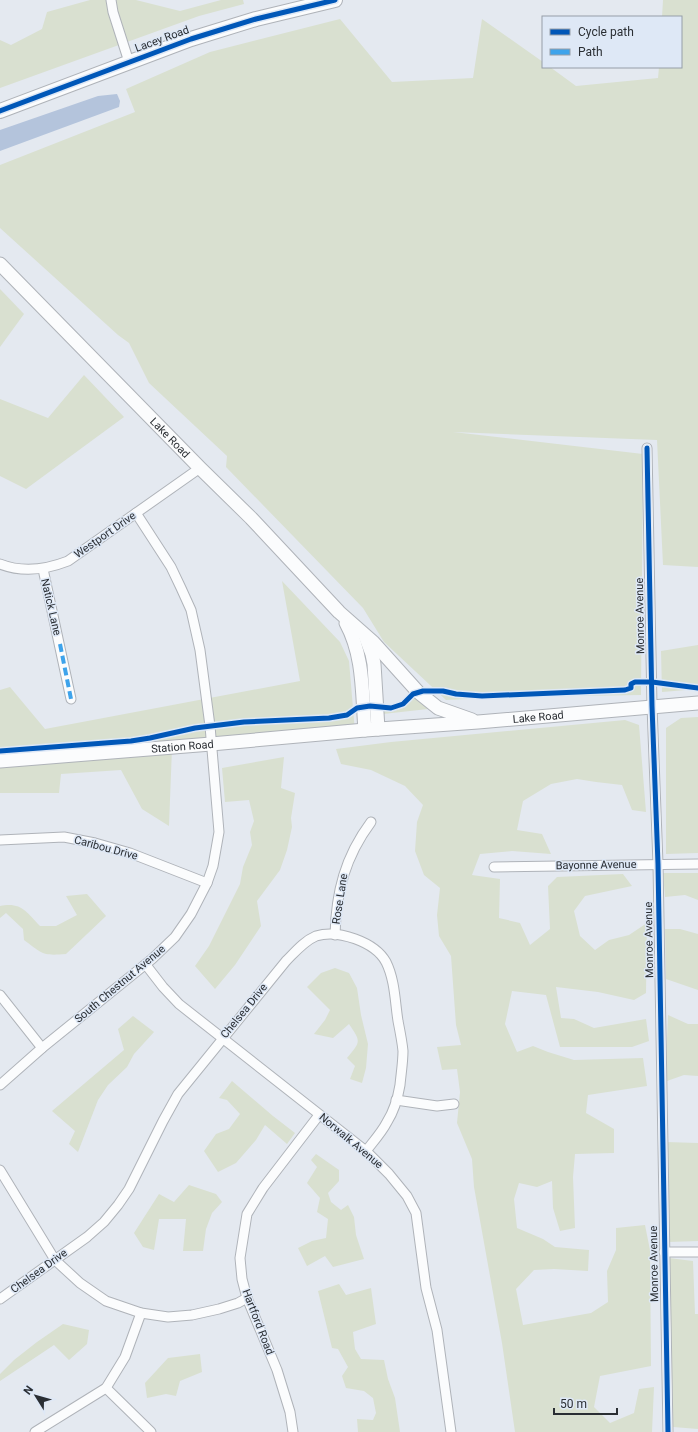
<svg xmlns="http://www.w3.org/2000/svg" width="698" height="1432" font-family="Roboto,sans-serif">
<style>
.green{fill:#d9e0d0}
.water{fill:#b4c4dc}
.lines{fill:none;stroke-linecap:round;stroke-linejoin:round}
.street-casing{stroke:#afb3b9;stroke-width:11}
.secondary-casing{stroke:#afb3b9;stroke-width:15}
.primary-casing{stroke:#afb3b9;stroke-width:16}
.street{stroke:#fbfcfd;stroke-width:9}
.secondary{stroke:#fbfcfd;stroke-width:13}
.primary{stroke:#fbfcfd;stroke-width:14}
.quiet{stroke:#3ea3eb;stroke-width:4;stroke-dasharray:8 4;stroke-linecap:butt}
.cycleway-casing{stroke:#dee8f6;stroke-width:8}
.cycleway{stroke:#0057b8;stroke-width:5}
.labels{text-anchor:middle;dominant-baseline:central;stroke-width:3;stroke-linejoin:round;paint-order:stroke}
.street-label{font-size:11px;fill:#2a2e33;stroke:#dee8f6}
</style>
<rect width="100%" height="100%" fill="#e4e9f0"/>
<g class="green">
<polygon points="90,0 136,0 180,11 221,0 243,0 244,4 199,16 0,88 0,40 11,45 42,29 47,12"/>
<polygon points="663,0 698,0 698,567 663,565 657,440 453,432 643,454 641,695 512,697 446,700 384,642 363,608 226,467 227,456 149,383 129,343 118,335 0,228 0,165 135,112 126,89 210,52 340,19 392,82 473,78 482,19 543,62 543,67 550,67 576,86 658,78 659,67 681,67 681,17 662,17"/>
<polygon points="0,289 24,314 0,347"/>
<polygon points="84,375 124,417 26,489 0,476 0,399 48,418"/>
<polygon points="282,581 340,642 349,661 355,732 172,748 169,826 142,809 121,770 61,774 59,793 0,793 0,690 10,687 45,729 300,681"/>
<polygon points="698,645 698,689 662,692 661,651"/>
<path d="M413,696l15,13 -45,5 -2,-5c17,0 20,-3 32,-13z"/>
<polygon points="698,717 698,853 666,854 666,728 681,718"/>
<polygon points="625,720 639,725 646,812 632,810 622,785 596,782 577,779 551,784 523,801 517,830 542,834 551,854 512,851 480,854 472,875 500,879 499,918 520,923 530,945 550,929 548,886 557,877 623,874 632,886 585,896 574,911 580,936 595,950 609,940 629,935 647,923 646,993 634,1000 598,992 556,987 561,1018 574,1019 594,1028 646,1019 649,1041 632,1047 560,1047 546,995 512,991 505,1024 517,1052 533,1046 548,1052 574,1060 643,1058 647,1086 588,1095 586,1113 614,1129 614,1153 575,1154 573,1177 575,1228 560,1231 553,1208 552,1181 537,1187 519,1183 514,1199 517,1228 543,1239 555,1247 589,1250 588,1271 554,1269 534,1270 516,1289 523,1325 591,1313 608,1302 607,1271 616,1250 616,1228 645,1225 650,1250 651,1366 600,1376 594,1407 610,1423 634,1413 639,1389 654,1387 652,1432 515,1432 502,1343 474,1187 472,1159 457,1123 460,1092 457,1069 442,1070 437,1047 461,1045 456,1025 451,956 439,936 437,915 440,888 424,875 415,851 417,822 423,805 405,786 371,770 341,764 336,749 391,742"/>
<polygon points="284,757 281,788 295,793 291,818 292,827 287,850 280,870 257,901 261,926 235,965 215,989 195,966 209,946 240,884 243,867 252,845 250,832 254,821 249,800 225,802 222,768"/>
<polygon points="663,873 698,873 698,900 685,895 665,897"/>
<path d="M87,894l19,22 -40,38c-24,2 -23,0 -42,-14l-1,-11 -17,-16 -6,5v-12c22,-4 26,6 40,20h16l21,-11 -11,-19z"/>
<polygon points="665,929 680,929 698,934 698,990 666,979"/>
<path d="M335,968l14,5 8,15 4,27 7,29 -2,24 -4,15 -12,-4 5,-13 -8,-8c14,-17 14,-16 2,-34l-16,14 -19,-4 11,-14 5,-10 -23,-23 14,-14z"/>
<polygon points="668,1015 688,1024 698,1024 698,1076 684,1075 667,1081 666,1061"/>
<polygon points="133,1016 154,1032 134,1054 127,1067 108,1085 98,1100 78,1152 69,1144 75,1131 52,1111 124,1050 118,1029"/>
<polygon points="232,1081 273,1116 295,1133 287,1144 265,1125 256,1140 236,1163 218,1172 204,1151 216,1134 229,1129 240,1114 227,1100 219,1098"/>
<polygon points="666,1142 698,1143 698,1241 668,1242"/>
<polygon points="316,1154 339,1170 339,1181 328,1193 331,1202 341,1210 348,1205 354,1217 356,1235 364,1259 333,1267 325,1256 307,1266 298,1248 312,1241 326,1238 328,1219 317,1212 320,1198 307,1183 317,1167 311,1160"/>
<polygon points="189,1185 216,1194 222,1202 212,1213 206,1229 203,1251 183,1251 186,1219 159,1219 154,1250 143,1247 134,1233 159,1194 174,1202"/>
<polygon points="669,1258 693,1261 695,1314 698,1314 698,1429 673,1427"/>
<polygon points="339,1284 346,1295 371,1288 376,1324 353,1332 355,1349 361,1359 384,1360 388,1379 395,1398 400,1432 358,1432 357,1419 373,1420 376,1413 373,1398 364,1391 346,1388 342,1376 348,1367 338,1349 332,1348 318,1291"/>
<polygon points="63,1324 89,1330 87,1344 69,1360 54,1345 0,1381 0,1374 14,1360 37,1342"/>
<polygon points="200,1354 202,1372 180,1381 176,1396 166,1394 147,1398 145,1383 168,1358"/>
</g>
<polygon class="water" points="117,94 120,101 119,107 0,151 0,130 98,96"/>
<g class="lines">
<g class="street-casing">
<g id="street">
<polyline points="111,0 113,12 129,62"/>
<polyline points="647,448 652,706 658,864 668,1432"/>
<path d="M0,564c23,9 45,6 68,-3l132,-93"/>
<polyline points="43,569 71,699"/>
<polyline points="0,840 64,837 95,843 130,853 207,883"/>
<polyline points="494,867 698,864"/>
<path d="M335,935c1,-43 10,-78 36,-113"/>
<polyline points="146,965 163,987 179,1004 366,1151 389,1174 407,1196 416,1213 426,1288 437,1330 451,1432"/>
<polyline points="0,995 42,1048"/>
<polyline points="0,1085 42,1048 152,959 175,937 191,914 207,883 213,866 219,832 210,726 200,650 191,610 181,588 171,567 136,513"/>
<polyline points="396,1100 437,1106 454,1104"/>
<polyline points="0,1170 55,1260 80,1283 106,1301 141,1313 168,1317 192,1315 219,1309 238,1303 247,1298"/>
<polyline points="664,1252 698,1252"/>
<path d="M0,1299l87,-62 17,-15 14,-17 11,-16 34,-68 15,-27 108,-133c9,-9 18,-20 30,-25 22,-7 59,6 70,26 9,18 9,40 12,59 2,10 4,20 5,30 0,11 -2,23 -3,34 -2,12 -6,26 -13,37 -5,10 -14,20 -21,29"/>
<polyline points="106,1388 151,1432"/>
<polyline points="35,1432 106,1388 125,1357 141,1313"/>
<polyline points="293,1432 290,1412 277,1370 247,1298 242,1279 240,1258 247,1214 263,1188 319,1115"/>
</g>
</g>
<g class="secondary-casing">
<g id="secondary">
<path id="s1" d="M0,264l200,204 51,50 88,94 34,30 45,50 20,16 34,12"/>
<path d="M346,623c18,33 16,70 19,107"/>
<polyline points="366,638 372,654 374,664 378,729"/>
<path id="s2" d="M0,761l211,-17 154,-14 113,-8 220,-19"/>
</g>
</g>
<g class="primary-casing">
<polyline id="primary" points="0,111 191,39 256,19 335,0"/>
</g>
<use href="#street" class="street"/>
<use href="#secondary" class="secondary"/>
<use href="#primary" class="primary"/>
<polyline class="quiet" points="60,644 71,699"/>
<g class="cycleway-casing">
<g id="cycleway">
<polyline points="0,111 191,39 256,19 335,0"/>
<polyline points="647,448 652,706 658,864 668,1432"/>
<polyline points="0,751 131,741 150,738 195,728 244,722 329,718 347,715 357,708 370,706 391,708 403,704 413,694 423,691 443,691 456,694 482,696 625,690 631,688 631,684 635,682 652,682 698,688"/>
</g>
</g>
<use href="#cycleway" class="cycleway"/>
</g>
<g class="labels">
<g class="street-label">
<text transform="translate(162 39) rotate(-20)">Lacey Road</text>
<text stroke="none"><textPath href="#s1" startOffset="243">Lake Road</textPath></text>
<text transform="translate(105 535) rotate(-35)">Westport Drive</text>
<text transform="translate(51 607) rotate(77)">Natick Lane</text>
<text transform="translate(640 616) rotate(-91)">Monroe Avenue</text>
<text stroke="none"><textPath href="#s2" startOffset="540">Lake Road</textPath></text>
<text stroke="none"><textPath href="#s2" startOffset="183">Station Road</textPath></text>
<text transform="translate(106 848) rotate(15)">Caribou Drive</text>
<text transform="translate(596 865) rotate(-1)">Bayonne Avenue</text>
<text transform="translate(340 899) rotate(-81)">Rose Lane</text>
<text transform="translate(649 940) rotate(-91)">Monroe Avenue</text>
<text transform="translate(120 984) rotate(-40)">South Chestnut Avenue</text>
<text transform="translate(244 1011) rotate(-51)">Chelsea Drive</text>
<text transform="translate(351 1141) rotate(40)">Norwalk Avenue</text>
<text transform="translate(654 1264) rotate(-91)">Monroe Avenue</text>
<text transform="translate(39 1271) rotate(-36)">Chelsea Drive</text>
<text transform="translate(258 1322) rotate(69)">Hartford Road</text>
</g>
</g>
<rect x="542" y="16" width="140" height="52" fill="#dee8f6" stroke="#969ea8"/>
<rect x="550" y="29" width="20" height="6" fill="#0057b8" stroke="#969ea8"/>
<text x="578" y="36" font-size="12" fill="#2a2e33">Cycle path</text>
<rect x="550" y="49" width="20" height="6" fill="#3ea3eb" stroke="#969ea8"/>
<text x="578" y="56" font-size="12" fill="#2a2e33">Path</text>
<g transform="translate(36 1396) rotate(307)" stroke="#dee8f6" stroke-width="3" paint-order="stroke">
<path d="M0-3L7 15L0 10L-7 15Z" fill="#2a2e33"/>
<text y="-6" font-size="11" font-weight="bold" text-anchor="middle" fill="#2a2e33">N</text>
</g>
<path d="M554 1408v6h63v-6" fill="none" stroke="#2a2e33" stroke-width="2"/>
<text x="560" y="1408" font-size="12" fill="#2a2e33" stroke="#dee8f6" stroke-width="3" paint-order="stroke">50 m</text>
</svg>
